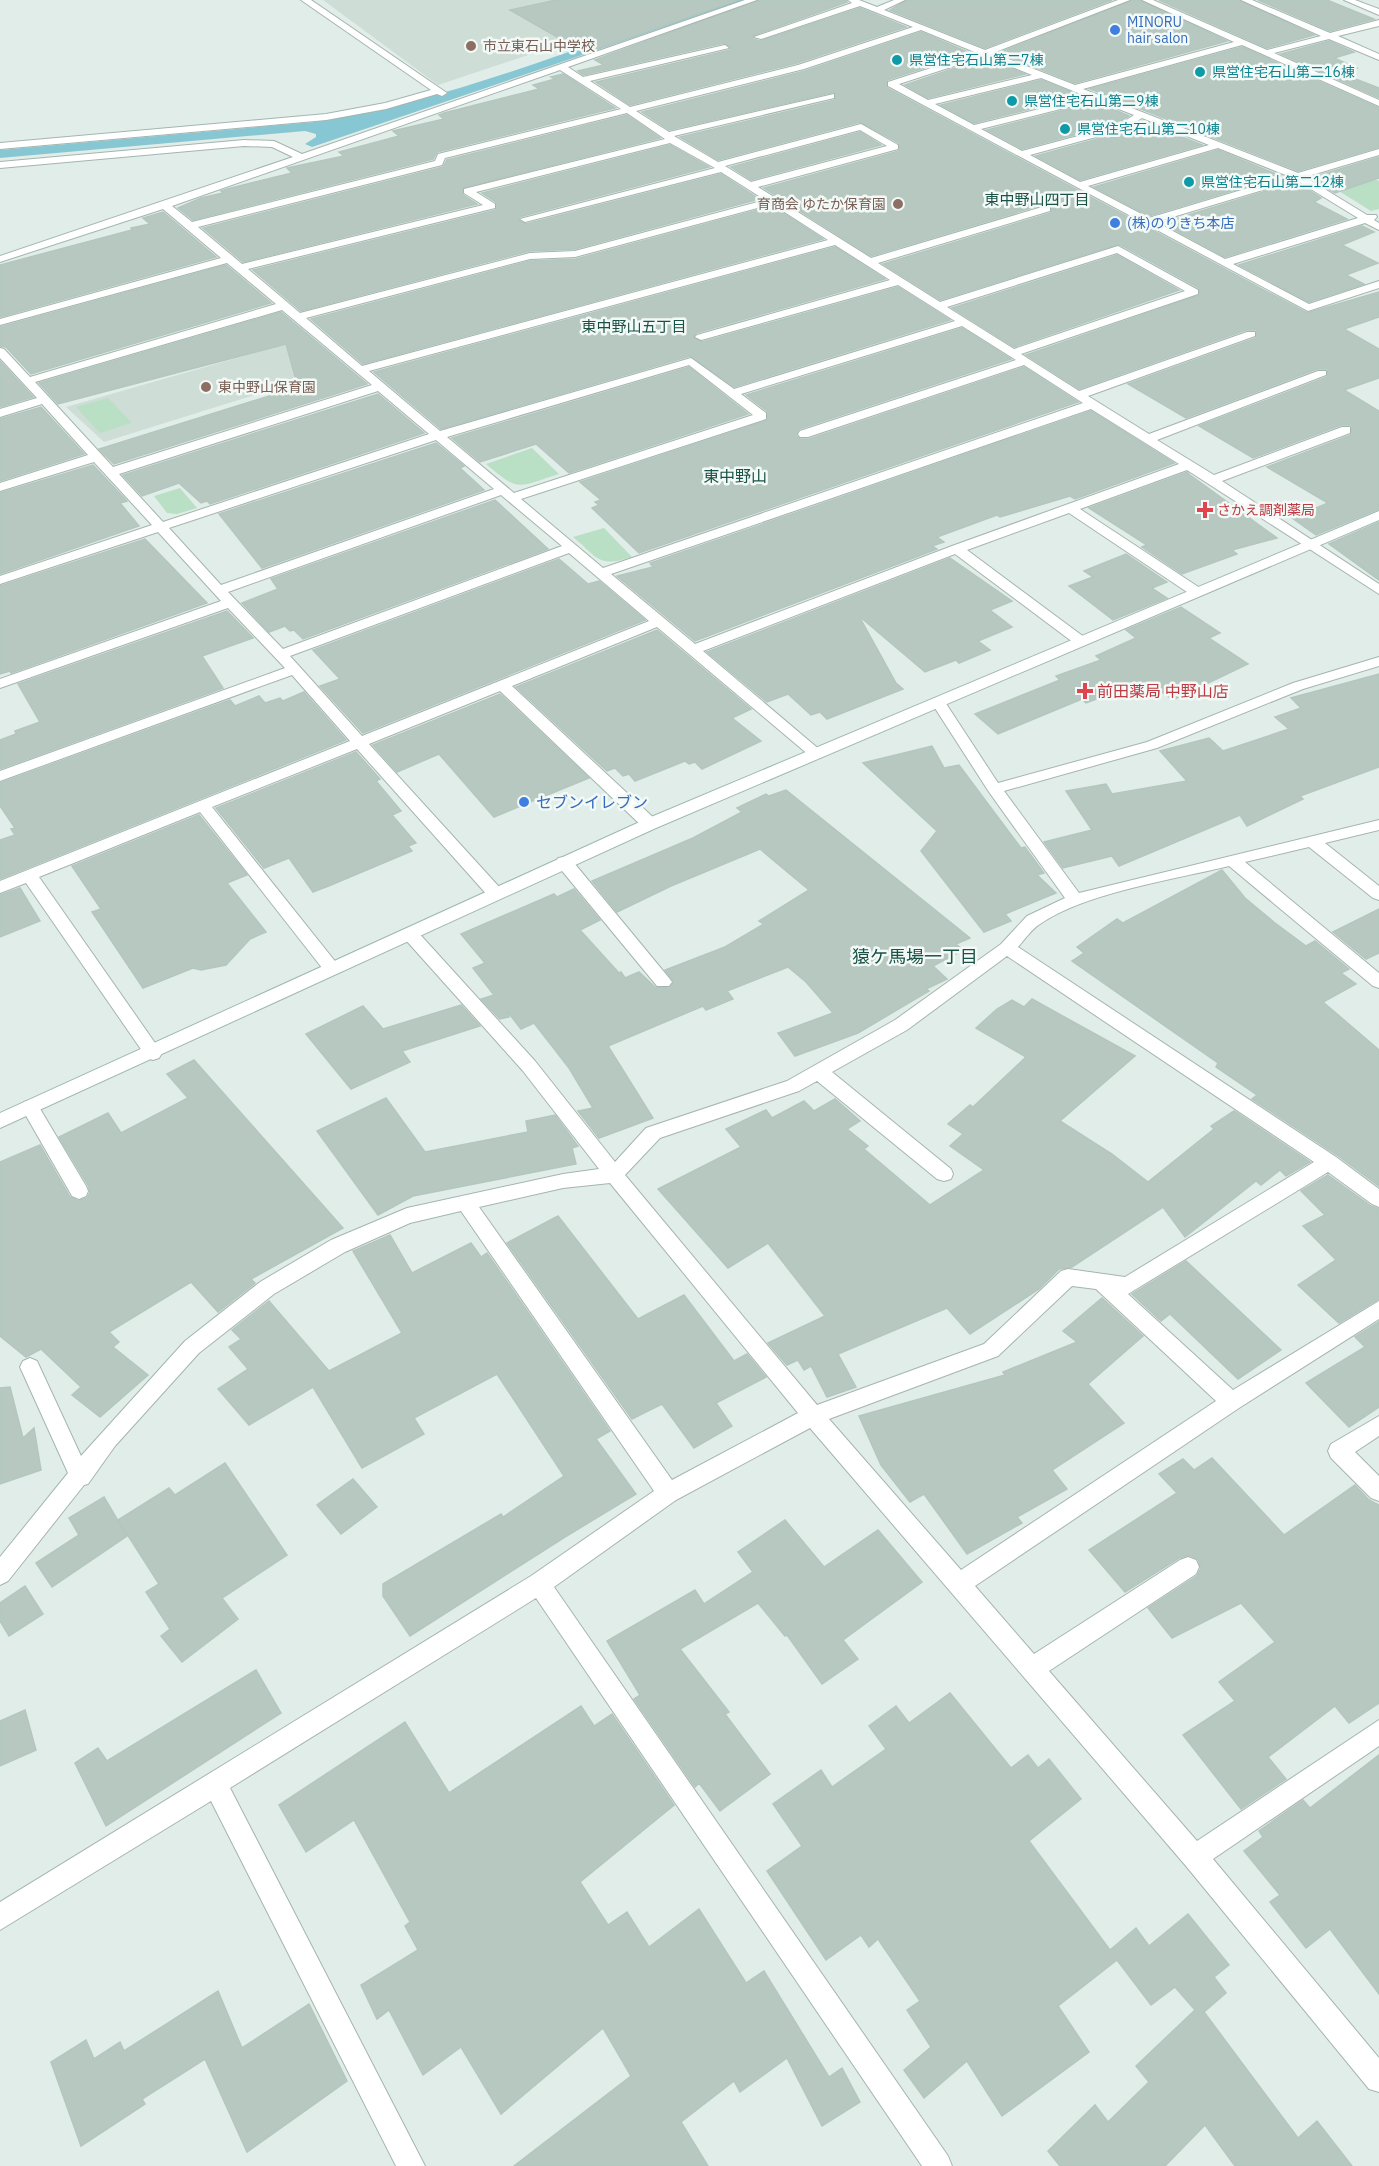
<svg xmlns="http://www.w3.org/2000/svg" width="1379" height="2166" font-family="'IBM Plex Sans','Noto Sans JP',sans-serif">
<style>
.built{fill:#cfddd7}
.green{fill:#b9dfc4}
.water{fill:#87c7d4}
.building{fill:#b7c8c1;stroke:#b3c7bf;stroke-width:1.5}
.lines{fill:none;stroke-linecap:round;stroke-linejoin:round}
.street-casing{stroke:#a4b5af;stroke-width:2}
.secondary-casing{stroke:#9fb9b0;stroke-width:2}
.street{fill:#fff;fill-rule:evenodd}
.secondary{fill:#fff;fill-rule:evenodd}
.shop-dot{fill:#3f7fe0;stroke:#f2f9f6;stroke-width:2}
.education-dot{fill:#8d6e63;stroke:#f2f9f6;stroke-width:2}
.culture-dot{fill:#0f9aa8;stroke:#f2f9f6;stroke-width:2}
.health-dot{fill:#e0444e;stroke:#f2f9f6;stroke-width:2}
.labels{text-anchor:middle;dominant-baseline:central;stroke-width:5;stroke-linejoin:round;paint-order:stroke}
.far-shop-label{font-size:14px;fill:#366cbe;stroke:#f2f9f6;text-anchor:start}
.far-education-label{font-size:14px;fill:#785e54;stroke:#f2f9f6;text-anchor:start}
.far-culture-label{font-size:14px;fill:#0d838f;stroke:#f2f9f6;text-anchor:start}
.far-health-label{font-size:14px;fill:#be3a42;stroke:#f2f9f6;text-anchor:start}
.far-neighbourhood-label{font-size:15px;fill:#1b5246;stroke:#f2f9f6}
.far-quarter-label{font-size:16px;fill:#1b5246;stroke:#f2f9f6}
.health-label{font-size:16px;fill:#be3a42;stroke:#f2f9f6;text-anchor:start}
.shop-label{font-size:16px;fill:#366cbe;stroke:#f2f9f6;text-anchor:start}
.neighbourhood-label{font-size:18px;fill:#1b5246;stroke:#f2f9f6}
</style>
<rect width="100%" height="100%" fill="#e1ede8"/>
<g class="built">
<polygon points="323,0 694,0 438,85"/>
<polygon points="306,338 341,368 104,442 66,407"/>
</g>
<g class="green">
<polygon points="1351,170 1379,181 1379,209 1371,211 1318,178"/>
<polygon points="108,398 132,423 100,433 76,407"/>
<path d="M532,448l27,26c-42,13 -39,19 -73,-10z"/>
<polygon points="180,488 197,508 177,514 167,513 154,496"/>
<path d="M604,528l28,29c-35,11 -33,1 -59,-20z"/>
</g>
<path class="water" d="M714,0h30l-432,147 -7,-3 11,-7v-3l-11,-3 -305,27v-8l314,-28c136,-21 270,-77 400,-122z"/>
<g class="building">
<polygon points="556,0 738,0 585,53 510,10"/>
<polygon points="759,0 846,0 847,2 752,36 753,39 760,41 860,8 906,27 797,63 630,105 596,82 730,50 731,48 724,43 583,75 578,71 604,65 595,60"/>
<polygon points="907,0 1112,0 985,48 890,10"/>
<polygon points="1132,0 1140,0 1227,41 1075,83 999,53"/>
<polygon points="1159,0 1239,0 1314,35 1267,48"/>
<polygon points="1258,0 1327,0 1374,19 1330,31"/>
<polygon points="921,32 970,53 887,80 887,88 1307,313 1379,292 1379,317 1344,329 1379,349 1379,378 1344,390 1379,411 1379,509 1316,535 1292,518 1328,503 1267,467 1351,435 1352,425 1341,425 1253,458 1199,426 1327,377 1328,369 1317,369 1186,418 1128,384 1256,338 1257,330 1246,330 1079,389 1026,355 1200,295 1199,288 1119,244 940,300 883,264 1051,213 1052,205 1041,205 871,256 764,188 899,151 899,143 860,122 718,160 680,137 835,100 835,92 669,130 642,112 805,71"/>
<polygon points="1329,41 1354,52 1334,58 1357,68 1340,73 1379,88 1379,98 1281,54"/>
<polygon points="1242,47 1379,108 1379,147 1298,171 1090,89"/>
<polygon points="985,58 1025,74 928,98 905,85"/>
<polygon points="563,74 615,108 437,152 433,159 193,220 178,208 201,198 223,193 221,191 227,189 292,173 287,168 344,156 339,152 399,136 393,131 444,119 439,115 444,113 539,89 533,85 555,79 551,77"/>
<polygon points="1041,80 1081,96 974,123 941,105"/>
<polygon points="1096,102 1129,116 1118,123 1022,149 987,130"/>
<polygon points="627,115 660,138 462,188 463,195 477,204 243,262 203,228 443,167 447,160"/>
<polygon points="1142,121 1202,145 1080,180 1036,156 1126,131"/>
<polygon points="860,132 881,145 751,180 731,167"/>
<polygon points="670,145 709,167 519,217 518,220 526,224 721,174 759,199 575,249 529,251 301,311 253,270 496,210 496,202 482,193"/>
<polygon points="1218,150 1281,176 1149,216 1094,187"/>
<polygon points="1379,157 1379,178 1335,193 1310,178"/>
<polygon points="1296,182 1321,198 1314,202 1347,219 1225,257 1162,223"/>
<polygon points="772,206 823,239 363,364 311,319 530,261 576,259"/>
<polygon points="163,212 216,257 0,317 0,265 132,230 131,228 150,224 143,218"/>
<polygon points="1362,226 1374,232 1342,245 1378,263 1346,275 1364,284 1309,302 1239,265"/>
<polygon points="835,247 885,279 696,333 693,337 702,342 898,287 950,320 734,387 690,356 441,429 374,372"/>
<polygon points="1117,255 1179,290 1014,347 952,308"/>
<polygon points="226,265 271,303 31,374 6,347 0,346 0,327"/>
<polygon points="281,312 367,384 114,464 99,449 298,387 286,344 58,404 39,383"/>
<polygon points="962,328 1011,359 799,429 796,435 800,439 809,439 1024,367 1078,402 639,553 592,508 599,505 595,502 601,500 580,482 768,420 767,411 746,395"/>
<polygon points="0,361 33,397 0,407"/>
<polygon points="689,367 748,414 569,473 536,444 480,462 452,438"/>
<polygon points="378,394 424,433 210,504 207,501 201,503 179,483 142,496 123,475"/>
<polygon points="41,407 84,454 0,481 0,419"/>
<polygon points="1091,411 1174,463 1075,499 1070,496 1000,517 997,515 937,537 944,542 932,546 937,549 695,641 617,576 653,567 650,563"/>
<polygon points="436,443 464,466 460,468 484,490 262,568 219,514"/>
<polygon points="93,465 127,501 120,503 139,526 0,574 0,493"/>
<polygon points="1187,472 1190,475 1277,538 1232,550 1237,554 1182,574 1142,547 1147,545 1089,508"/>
<polygon points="495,500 548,549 303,639 294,630 290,631 285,626 269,632 242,603 278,589 271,579"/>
<polygon points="1379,522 1379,580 1329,544"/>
<polygon points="145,539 207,603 11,673 10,671 0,674 0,586"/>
<polygon points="1126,554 1167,582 1152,588 1167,598 1113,620 1069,586 1093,577 1084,571"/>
<polygon points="950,558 1012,601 990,610 1012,627 978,641 990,650 959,663 956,660 925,672 859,616 896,683 903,689 827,719 820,712 811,715 788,694 767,702 707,652"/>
<polygon points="559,559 588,584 599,581 645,620 363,733 320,686 340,679 313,650"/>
<polygon points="1181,607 1220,633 1209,638 1248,664 1173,700 1146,681 1086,703 1082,699 998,734 975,714 1060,680 1056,676 1101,660 1096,656 1136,638 1126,630"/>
<polygon points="227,611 253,638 202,656 223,688 0,769 0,740 16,734 15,731 40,722 18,684"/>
<polygon points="657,630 751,709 732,718 761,741 702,769 695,762 689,764 685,761 635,781 629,774 623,776 615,768 607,771 516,687"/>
<polygon points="1379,674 1379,767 1300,796 1303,799 1247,826 1240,815 1119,866 1112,856 1063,868 1044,842 1092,830 1066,791 1106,784 1112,794 1187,781 1160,751 1209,738 1223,751 1289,729 1275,717 1301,708 1291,698"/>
<polygon points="304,692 346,740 0,879 0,840 15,835 11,829 15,828 0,806 0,783 230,700 235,706 259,696 265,703 280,698 283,701"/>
<polygon points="500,694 589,778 494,817 439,754 397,772 373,745"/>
<polygon points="932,746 944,768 959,765 1021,848 1025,847 1044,873 1037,875 1056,893 1005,914 1011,921 984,932 921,851 937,831 863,763"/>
<polygon points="356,752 380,779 376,781 401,811 392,815 416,843 408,846 412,851 331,885 313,892 289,858 264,868 216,808"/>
<polygon points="786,790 970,938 956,944 963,950 933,966 947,979 926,989 929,991 858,1033 795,1056 778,1033 833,1013 806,982 788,967 727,991 733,999 706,1010 703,1006 608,1046 653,1118 599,1138 578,1111 593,1108 569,1068 534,1023 521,1029 507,1011 509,1017 500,1019 481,999 494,995 473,968 485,963 461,934 554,894 557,897 574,889 600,920 580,930 619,973 621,972 625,978 639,972 655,987 669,988 674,982 665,970 725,947 764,924 759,921 809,890 760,849 671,886 617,912 592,881 693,838 742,812 737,808 766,794 769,796"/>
<polygon points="199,815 247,875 227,883 266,932 250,939 226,965 201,970 193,968 143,988 92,912 101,909 72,866"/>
<polygon points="1222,870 1245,898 1275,923 1306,946 1315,941 1349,969 1341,973 1356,984 1323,1002 1379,1050 1379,1186 1337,1155 1252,1099 1257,1095 1216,1067 1218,1063 1072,961 1084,953 1077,947 1117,919 1123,923"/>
<polygon points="20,888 40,921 0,937 0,895"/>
<polygon points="1379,909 1379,953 1366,959 1333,932"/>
<polygon points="1032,999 1135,1056 1060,1121 1112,1154 1148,1182 1214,1129 1211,1126 1234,1111 1310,1162 1286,1176 1280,1170 1261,1185 1256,1181 1185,1237 1163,1207 1072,1267 1059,1269 1039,1289 970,1334 947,1308 838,1354 856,1387 827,1397 811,1366 804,1370 798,1360 787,1365 768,1343 825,1316 768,1243 728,1268 658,1189 741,1147 726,1129 766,1110 772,1118 804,1101 814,1111 835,1099 860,1121 847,1129 868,1146 864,1149 930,1205 984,1170 950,1146 963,1134 948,1124 970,1105 973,1107 1026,1057 976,1028 997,1009 1012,1000 1024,1007"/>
<polygon points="461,1005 480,1026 402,1051 410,1062 351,1089 306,1034 363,1006 383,1029"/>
<polygon points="194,1060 343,1228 251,1279 255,1283 218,1312 191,1282 109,1332 119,1342 113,1347 148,1375 100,1417 72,1395 81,1387 41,1349 26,1357 0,1336 0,1162 40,1145 70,1197 78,1201 87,1198 90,1192 88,1185 59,1137 108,1113 121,1133 188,1098 167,1074"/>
<polygon points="386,1098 425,1152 528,1132 526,1121 555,1115 578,1146 572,1148 576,1164 413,1196 378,1215 317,1131"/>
<polygon points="1328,1175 1371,1206 1379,1209 1379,1299 1339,1323 1298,1285 1336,1260 1303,1226 1325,1215 1301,1191"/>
<polygon points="558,1216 638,1319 684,1295 734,1361 747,1354 766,1377 716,1403 732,1426 694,1448 662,1404 632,1419 507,1243"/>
<polygon points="390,1235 412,1273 471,1243 481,1257 487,1253 610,1431 596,1439 636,1494 565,1537 410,1636 383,1596 383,1584 501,1514 503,1517 564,1476 497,1374 414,1418 424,1434 362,1468 313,1387 249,1425 218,1389 248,1369 229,1347 241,1339 232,1330 269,1301 329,1371 402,1333 353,1251"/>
<polygon points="1186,1261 1281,1350 1238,1379 1170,1314 1161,1321 1132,1294"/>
<polygon points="1102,1298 1143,1336 1088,1384 1124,1423 1052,1470 1067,1489 1017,1517 1022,1523 967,1554 924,1494 910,1502 881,1465 859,1416 1005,1375 1003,1372 1077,1342 1063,1331"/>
<polygon points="1379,1322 1379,1407 1349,1427 1306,1383 1365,1347 1355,1337"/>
<polygon points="10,1387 23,1438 34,1428 41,1470 0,1484 0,1388"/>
<polygon points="1212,1458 1284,1535 1355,1485 1369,1500 1379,1505 1379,1703 1349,1723 1335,1706 1268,1757 1286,1779 1241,1809 1183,1735 1235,1701 1219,1682 1275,1642 1241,1603 1172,1638 1148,1608 1197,1576 1201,1568 1198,1559 1189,1555 1179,1558 1125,1592 1089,1550 1177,1493 1159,1474 1183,1459 1194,1470"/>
<polygon points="225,1463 287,1555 222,1598 238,1619 182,1662 161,1636 170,1629 146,1592 159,1584 118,1520 169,1488 175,1495"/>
<polygon points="353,1479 377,1507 341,1534 317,1505"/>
<polygon points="104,1497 127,1536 52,1587 36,1563 79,1535 69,1518"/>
<polygon points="785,1520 824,1567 878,1530 922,1582 843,1640 858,1659 822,1684 787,1635 785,1636 758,1603 680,1649 729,1712 725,1714 770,1774 720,1811 699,1783 695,1787 634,1699 640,1695 607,1641 695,1590 704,1604 753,1572 738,1552"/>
<polygon points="25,1586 43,1614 9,1636 0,1621 0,1603"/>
<polygon points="256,1670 281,1713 106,1826 75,1763 98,1748 107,1761"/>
<polygon points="950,1693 1011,1768 1028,1755 1038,1768 1049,1759 1081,1799 1029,1841 1110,1950 1136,1928 1149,1946 1188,1914 1229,1965 1214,1977 1226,1993 1204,2012 1298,2138 1317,2121 1352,2166 1235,2166 1205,2125 1165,2166 1060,2166 1048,2151 1095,2105 1108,2122 1149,2082 1136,2066 1195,2010 1175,1987 1151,2005 1117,1960 1058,2006 1089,2052 1002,2116 967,2061 924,2098 904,2070 931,2047 907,2010 920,2001 878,1939 869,1947 861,1935 826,1960 767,1871 802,1846 773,1804 821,1770 832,1787 886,1749 869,1726 896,1706 909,1723"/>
<polygon points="581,1706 594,1726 612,1714 674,1805 580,1882 608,1925 627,1912 649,1947 699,1909 746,1983 764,1971 829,2077 842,2068 860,2102 822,2126 787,2058 740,2092 734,2081 681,2122 708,2166 514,2166 631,2076 603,2028 501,2114 461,2047 423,2075 389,2010 377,2019 361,1985 418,1950 405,1926 410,1922 354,1820 306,1852 279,1805 405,1722 449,1793"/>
<polygon points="25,1710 36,1750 0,1766 0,1721"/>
<polygon points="1379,1755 1379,1994 1330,1929 1306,1948 1270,1902 1280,1895 1244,1851 1263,1837 1259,1831 1303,1800 1310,1808"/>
<polygon points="218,1991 242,2048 309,2004 347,2081 247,2152 205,2059 142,2099 145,2104 81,2146 51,2062 86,2040 94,2059 120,2042 124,2051"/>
</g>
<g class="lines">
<g class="street-casing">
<g id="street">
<polygon points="301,0 311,0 447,93 442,96 437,94 386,109 326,120 0,149 0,143 326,114 385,103 431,90"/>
<path d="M745,0h12l-189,67 15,10 142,-32 4,3 -139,33 40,26 168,-42 115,-38 -53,-21 -99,33 -7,-2 98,-34 -4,-3h11l18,7 17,-7h11l-21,10 101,40 133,-50h12l-137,53 82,32 159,-43 -92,-42h11l114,50 54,-14 -80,-36h11l78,33 49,-13v6l-41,10 41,18v6l-50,-21 -55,14 105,47v6l-137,-61 -159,44 215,84 81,-24v6l-74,22 62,38h9l1,2 -3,3 5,3v7l-14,-7 -132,41 76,40 70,-23v7l-71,23 -420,-225v-4l89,-29 -56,-23 -117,39 -168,42 33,21 165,-38v4l-160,38 44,26 143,-38 37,21v4l-140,38 113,71 171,-51h8v4l-172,52 62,39 178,-56 80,44v4l-177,60 58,37 168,-59h8v4l-167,60 61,38 169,-63h8v4l-169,65 57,35 128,-48h8v6l-128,48 157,103v10l-192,-124 -107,39 120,79 2,3 -2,3h-10l-121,-81 -102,37 117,87 2,3 -2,3h-10l-119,-89 -252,97 117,99 3,3 -8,5 -5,-2 -153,-129 -145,59 144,134 2,4 -2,4h-12l-144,-137 -131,53 132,145 2,4 -2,4h-12l-132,-148 -145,58 126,158 2,4 -2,4h-12l-126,-161 -161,65 123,176 -3,5 -6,2 -6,-2 -121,-175 -26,10v-12l350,-140 -58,-66 -292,106v-10l285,-103 -57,-60 -228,80v-9l221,-78 -63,-69 -158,52v-8l152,-51 -58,-63 -94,29v-8l88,-28 -46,-51 -42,13v-8l37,-11 -37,-40v-10l4,1 26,28 246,-73 -49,-41 -227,62v-6l221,-61 -58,-49 -163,53v-6l293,-99 -21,-10 -28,-1 -244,22v-6l244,-22 30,1 28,13zM985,56l47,19 -104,25 -29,-16zM560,70l61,39 -183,45 -3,7 -243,61 -20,-16zM1041,78l47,19 -114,28 -39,-21zM1096,100l38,15 -15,10 -97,26 -41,-22zM627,113l38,26 -201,50v4l19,12 -241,59 -44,-37 244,-62 3,-7zM1142,118l67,27 -129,37 -50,-27 95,-26zM860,130l27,16 -136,36 -26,-16zM670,143l45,25 -195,51 5,3 196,-50 44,28 -190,51 -45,2 -230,60 -52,-44 247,-61v-4l-19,-12zM1218,148l70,28 -139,42 -61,-32zM1296,180l62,38 -133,41 -69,-37zM772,204l56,36 -466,126 -56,-48 224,-59 45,-2zM835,245l55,35 -193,55 -2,2 6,3 4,-1 193,-54 57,36 -221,68 -43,-31 -251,73 -71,-60zM1117,253l68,38 -171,58 -67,-42zM282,310l90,75 -259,82 -78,-85zM962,326l54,34 -216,71 -2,3 2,3h8l216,-72 59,38 -480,165 -82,-69 245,-80v-6l-25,-19zM689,365l64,50 -239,78 -67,-56zM378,391l51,43 -266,88 -44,-48zM1091,409l88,55 -227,82 -257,98 -84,-70zM436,440l58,49 -273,96 -52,-57zM501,495l61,51 -279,103 -55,-57zM569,553l80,68 -287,115 -72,-80z"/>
<polygon points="1344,0 1355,0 1379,9 1379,15"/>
<path d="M1379,657v9l-76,23 -146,59 -153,43 75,102 300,-73v10l-54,13 54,43v14l-6,-2 -64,-51 -64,15 134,111v15l-6,-2 -144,-120c-53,13 -145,27 -189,58 -8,5 -15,15 -22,23l318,210 43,32v18l-7,-3 -44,-32 -200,122 105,96 146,-89v18l-140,89 -264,178 59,68 146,-94 8,-3 8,3 3,7 -3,7 -147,97 148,170 182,-121v26l-166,113 166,199v34l-10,-3 -183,-223 -376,-438 -134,72 -122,87 394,569 4,10h-30l-386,-568 -306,190 195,378h-29l-185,-365 -211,129v-28l531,-326 123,-85 -193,-280 -51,12 -65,29 -71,42 -75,59 -84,93 -27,38 -4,1 -76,96 -8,4v-28l68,-84 -48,-106 3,-6 7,-3 7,3 44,95 104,-115 75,-59 71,-42 76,-32 156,-34 36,-5 -76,-98 -119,-133 -2,-4 2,-4h12l119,131 80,101 31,-34 141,-47 108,-61 106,-76 26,-28 38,-18 -76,-106 -58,-90 2,-3h10l55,84 149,-41 146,-59zM1007,956l307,206 -189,115 -57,-8 -7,2 -77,73 -167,61 -192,-230 35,-37 139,-47 18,-10 120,98 7,2 7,-2 2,-5 -2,-5 -119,-97 75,-42zM610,1183l188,230 -126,67 -193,-273 84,-19zM1072,1286l24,3 120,112 -255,169 -132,-151 169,-63z"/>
<polygon points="564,857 570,858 669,978 672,982 669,986 657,986 558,866 556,862 558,858"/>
<polygon points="30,1100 36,1102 86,1186 88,1191 86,1196 79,1199 72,1196 21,1107 24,1102"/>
<polygon points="1379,1416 1379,1436 1355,1452 1379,1476 1379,1501 1371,1498 1331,1458 1328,1451 1331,1444"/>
</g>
</g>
<g class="secondary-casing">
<polygon id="secondary" points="1379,511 1379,520 656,828 0,1128 0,1113 644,820"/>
</g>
<use href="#street" class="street"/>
<use href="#secondary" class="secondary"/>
</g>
<g class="shop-dot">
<circle cx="1115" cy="30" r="6"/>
<circle cx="1115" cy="223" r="6"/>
<circle cx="524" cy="802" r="6"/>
</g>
<g class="education-dot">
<circle cx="471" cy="46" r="6"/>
<circle cx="898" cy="204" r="6"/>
<circle cx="206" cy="387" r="6"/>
</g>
<g class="culture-dot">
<circle cx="897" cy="60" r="6"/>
<circle cx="1200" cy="72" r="6"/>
<circle cx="1012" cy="101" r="6"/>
<circle cx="1065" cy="129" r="6"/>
<circle cx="1189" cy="182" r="6"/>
</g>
<g class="health-dot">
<path d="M1202 501h6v6h6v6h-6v6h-6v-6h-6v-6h6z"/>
<path d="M1082 682h6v6h6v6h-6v6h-6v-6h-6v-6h6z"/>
</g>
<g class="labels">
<g class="far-shop-label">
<text x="1127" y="22">MINORU<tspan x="1127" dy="16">hair salon</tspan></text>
<text x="1127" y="223">(株)のりきち本店</text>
</g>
<g class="far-education-label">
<text x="483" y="46">市立東石山中学校</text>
<text x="886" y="204" text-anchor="end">育商会 ゆたか保育園</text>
<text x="218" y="387">東中野山保育園</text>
</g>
<g class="far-culture-label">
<text x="909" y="60">県営住宅石山第二7棟</text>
<text x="1212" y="72">県営住宅石山第二16棟</text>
<text x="1024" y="101">県営住宅石山第二9棟</text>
<text x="1077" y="129">県営住宅石山第二10棟</text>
<text x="1201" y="182">県営住宅石山第二12棟</text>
</g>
<g class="far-health-label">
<text x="1217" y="510">さかえ調剤薬局</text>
</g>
<g class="far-neighbourhood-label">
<text x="1037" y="199">東中野山四丁目</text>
<text x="634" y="326">東中野山五丁目</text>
</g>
<g class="far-quarter-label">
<text x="735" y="476">東中野山</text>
</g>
<g class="health-label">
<text x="1097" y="691">前田薬局 中野山店</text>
</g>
<g class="shop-label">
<text x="536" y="802">セブンイレブン</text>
</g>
<g class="neighbourhood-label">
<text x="915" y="956">猿ケ馬場一丁目</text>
</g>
</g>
</svg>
